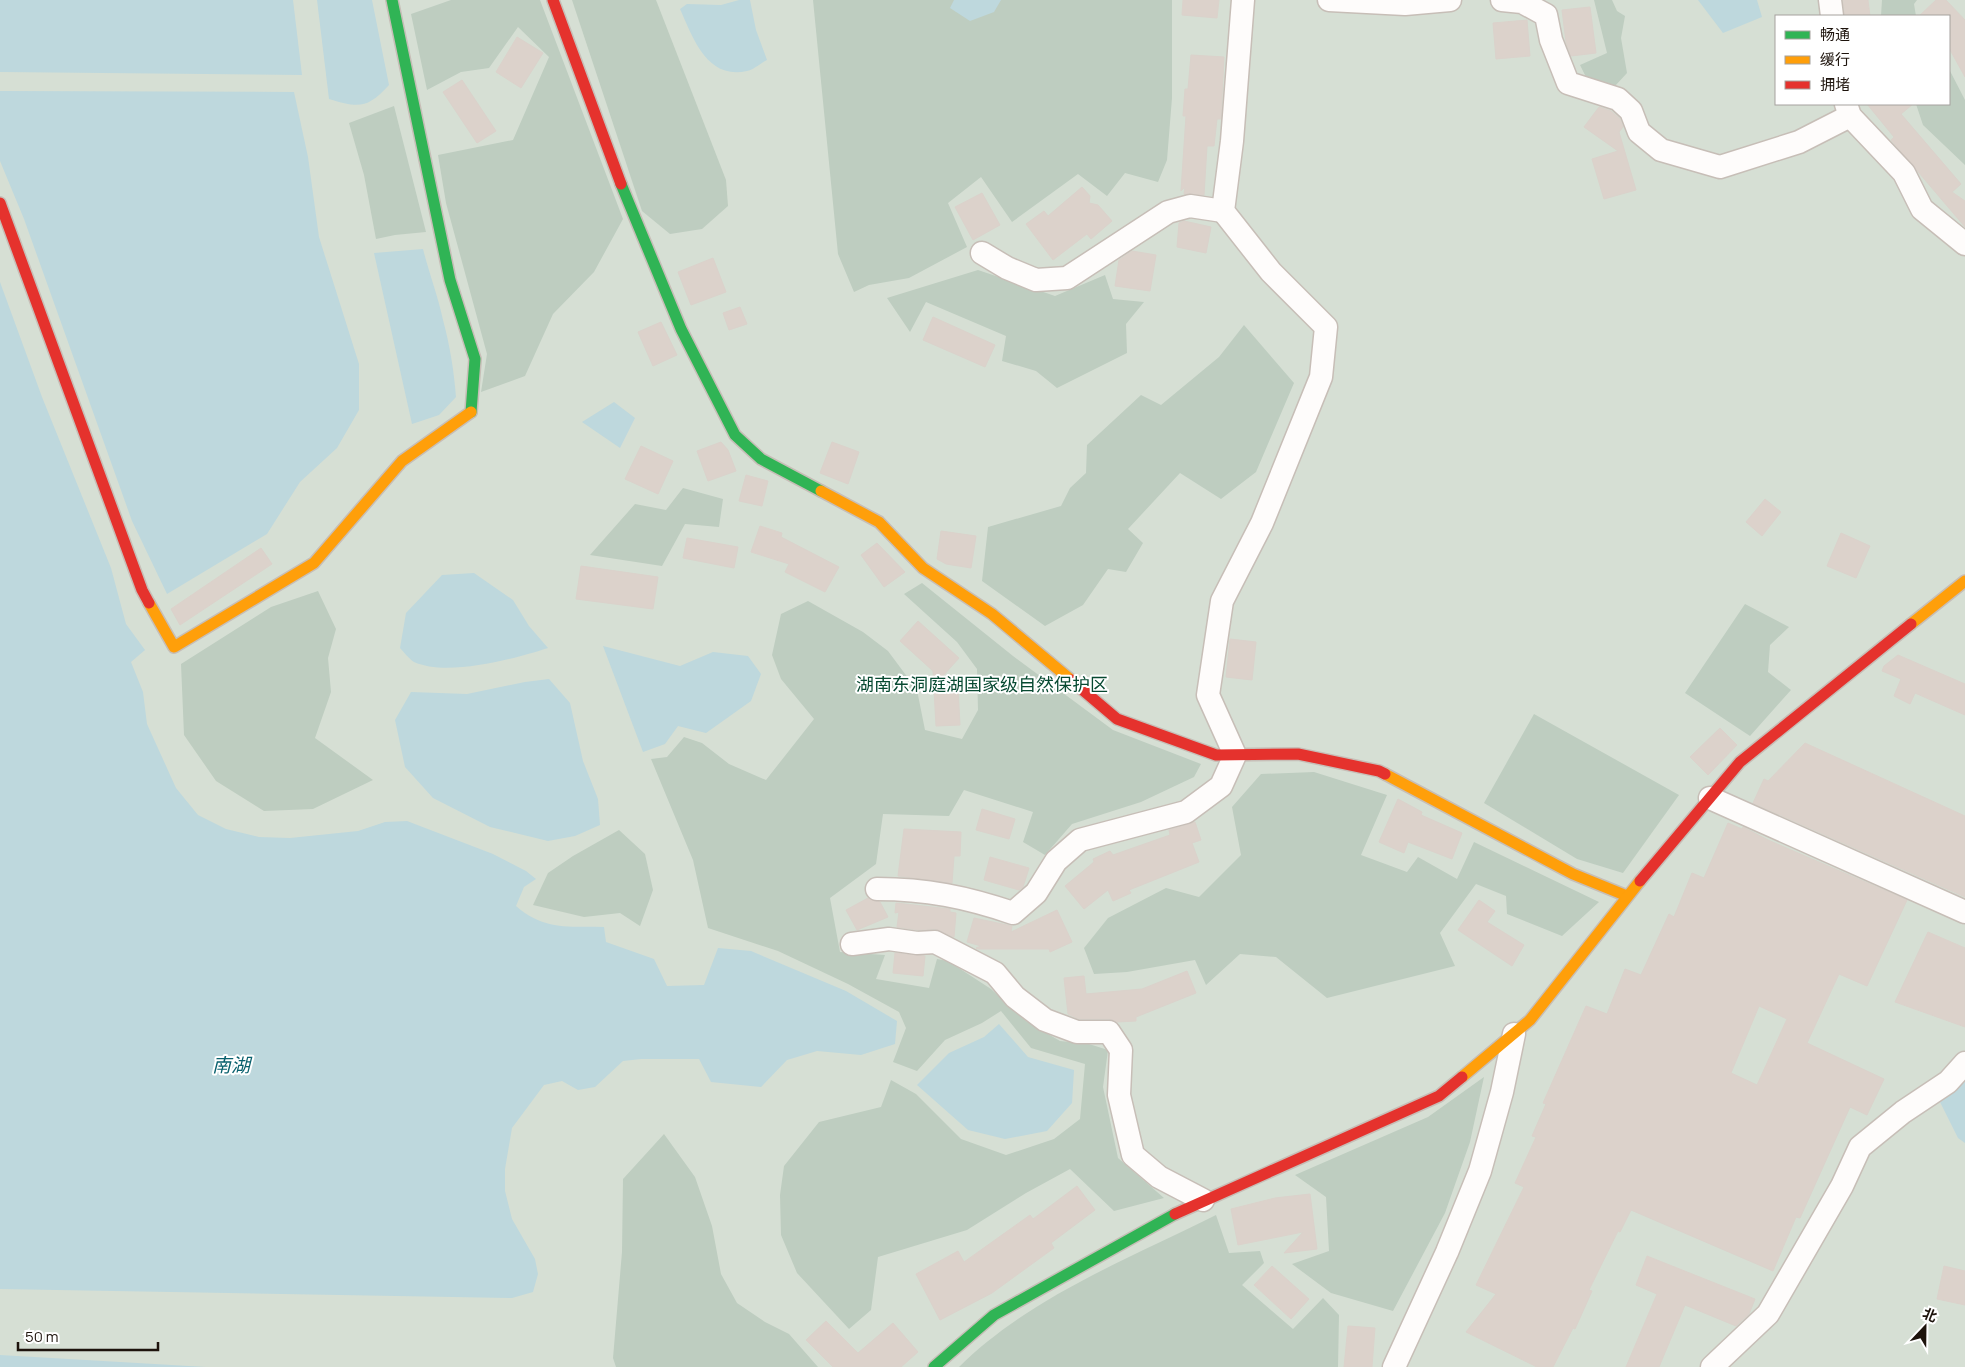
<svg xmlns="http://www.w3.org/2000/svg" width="1965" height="1367" font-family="Manrope,'Noto Sans SC',sans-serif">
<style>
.green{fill:#d6dfd4;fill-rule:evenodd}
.forest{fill:#becdc0}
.water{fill:#bed8dd}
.building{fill:#dcd2cb;stroke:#dbd2cb;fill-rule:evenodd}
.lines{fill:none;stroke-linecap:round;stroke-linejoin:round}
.street-casing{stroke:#c7beb7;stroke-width:25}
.fast-casing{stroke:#c7beb7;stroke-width:14}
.slow-casing{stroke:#c7beb7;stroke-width:14}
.jam-casing{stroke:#c7beb7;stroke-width:14}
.street{stroke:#fefcfb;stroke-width:22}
.fast{stroke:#30b455;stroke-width:11}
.slow{stroke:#ff9f0a;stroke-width:11}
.jam{stroke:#e5322d;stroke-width:11}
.labels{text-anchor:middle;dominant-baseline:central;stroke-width:4;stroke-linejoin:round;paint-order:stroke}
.park-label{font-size:18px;fill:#074931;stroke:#fff}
.water-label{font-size:19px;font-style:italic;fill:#08606d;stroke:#fff}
</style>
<rect width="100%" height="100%" fill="#f5ece5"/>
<path class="green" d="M0,0h1965v1367h-1965zM1776,16h173v88h-173z"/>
<g class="forest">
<polygon points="451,0 540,0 623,219 594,272 553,314 525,376 481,392 487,354 446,203 438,155 513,140 549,57 518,27 489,68 461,72 427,90 411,14"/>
<polygon points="572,0 656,0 726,180 728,206 702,229 670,234 642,211"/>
<polygon points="813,0 1172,0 1172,98 1167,160 1158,182 1125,173 1107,196 1078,174 1012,222 981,177 948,203 967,247 909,278 869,285 854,292 838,254"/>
<polygon points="1594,0 1612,0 1617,11 1625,16 1621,38 1627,73 1615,86 1587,79 1580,65 1607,53"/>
<polygon points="1882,0 1917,0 1914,4 1916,16 1881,16"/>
<polygon points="1949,69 1965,100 1965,165 1923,125 1916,104 1949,104"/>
<polygon points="394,106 426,232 395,235 376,239 364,175 349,123"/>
<polygon points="978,270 1055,296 1105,275 1113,299 1144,302 1126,324 1127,353 1057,388 1036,371 1002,361 1006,336 926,302 910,332 887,298"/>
<polygon points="1244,325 1294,383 1256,472 1221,499 1180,473 1128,529 1143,543 1126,572 1108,569 1083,605 1045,626 982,581 988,527 1061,506 1070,488 1086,473 1087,445 1141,395 1161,405 1219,357"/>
<polygon points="683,488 723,499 719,527 685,524 662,566 590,555 635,504 666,510"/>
<polygon points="922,583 1013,656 1113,730 1201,764 1194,777 1141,802 1072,824 1045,855 1023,842 1033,812 964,790 949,816 883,814 876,864 830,898 840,952 885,955 876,979 929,988 937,959 948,961 991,989 1026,1021 1060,1041 1089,1044 1108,1050 1103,1087 1118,1158 1164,1198 1114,1211 1070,1169 1026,1193 967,1230 878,1257 871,1310 849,1329 797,1273 781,1235 780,1195 784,1166 819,1122 881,1107 891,1080 916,1094 961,1139 1006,1155 1054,1139 1080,1119 1085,1064 1031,1048 1001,1011 982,1023 945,1040 917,1071 893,1062 906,1028 899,1012 848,984 778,951 708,928 693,860 651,759 667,757 684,737 702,743 729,764 766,780 814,719 781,679 772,655 781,614 808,601 863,632 888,651 917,690 925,730 962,739 978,710 977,669 957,642 904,594"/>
<polygon points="318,591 336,629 328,658 331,692 315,738 373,780 313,809 264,811 216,781 184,735 181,664 271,607"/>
<polygon points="1745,604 1789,627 1770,645 1768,672 1791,690 1750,736 1685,693"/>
<polygon points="1534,714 1679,795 1623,873 1577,859 1484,803"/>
<polygon points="1314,772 1387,795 1361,855 1407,872 1418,857 1457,879 1474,842 1599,902 1562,936 1507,914 1506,896 1476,884 1440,933 1455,966 1327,998 1276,957 1240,954 1206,985 1195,960 1127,972 1094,974 1084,948 1108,918 1166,888 1199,897 1241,855 1232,807 1261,774"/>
<polygon points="619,830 645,854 653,890 640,926 620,913 584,917 533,905 548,873 573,856"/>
<polygon points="1484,1077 1470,1142 1445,1213 1393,1311 1331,1293 1292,1264 1329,1251 1326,1197 1295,1175 1428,1117"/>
<polygon points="664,1134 695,1177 712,1226 721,1274 737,1303 765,1322 789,1334 818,1367 616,1367 613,1358 622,1252 623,1179"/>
<path d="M1216,1215l13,38 31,-2 4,12 -22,22 51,44 30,-31 16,17 -1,52h-379c69,-69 171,-109 257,-152z"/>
</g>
<g class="water">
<polygon points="0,0 293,0 302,75 0,72"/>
<path d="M317,0h55l17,85c-22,24 -30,23 -60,14z"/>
<path d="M739,0h11l6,30 11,30c-6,3 -14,10 -20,11 -40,9 -54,-33 -67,-62l7,-5 34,1z"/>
<polygon points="954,0 1001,0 994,12 970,21 950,8"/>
<polygon points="1698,0 1757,0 1762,17 1723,33"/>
<polygon points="0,91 294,92 308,157 319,237 359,364 359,410 337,448 300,482 267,534 167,594 132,521 24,219 0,161"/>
<path d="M423,249c6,24 15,47 20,71 7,26 11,51 13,77l-17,18 -27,9 -38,-171z"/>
<path d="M0,282l42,115 69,171 15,56 19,26 -14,12 12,30 4,32 29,64 22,27 28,14 33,8 31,1 68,-7 27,-9 22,-1 86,33 33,17 10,8 -12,8 -8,19c29,25 52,20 88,21l2,15 48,17 13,27 37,-1 14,-37 33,3 95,40 51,30 -2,23 -34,11 -44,-4 -30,9 -26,27 -50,-5 -12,-23h-58l-18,2 -28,26 -17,3 -16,-9 -18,4 -32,43 -7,41v22l7,28 23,40 3,15 -5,18 -21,6 -512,-9z"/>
<polygon points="614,402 635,418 620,448 582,422"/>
<path d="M474,573l39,27 16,26 19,22c-34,11 -101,29 -134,14 -5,-3 -10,-10 -14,-14l6,-35 36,-38z"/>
<polygon points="603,646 680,666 713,652 748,656 761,674 751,701 706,733 678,726 665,744 643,752"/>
<polygon points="549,679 570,703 583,761 598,799 600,825 575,836 548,841 490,827 433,798 405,767 395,720 411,692 467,694 525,682"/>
<polygon points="999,1024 1028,1057 1074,1070 1072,1103 1047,1131 1005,1139 968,1130 917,1085 949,1053 984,1037"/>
<polygon points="1965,1070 1965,1143 1958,1138 1938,1098"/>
<polygon points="0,1355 206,1367 0,1367"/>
</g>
<g class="building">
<polygon points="1183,0 1219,0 1217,18 1182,15"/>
<polygon points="1843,0 1868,0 1870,16 1845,16"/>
<polygon points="1936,0 1946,0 1965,20 1965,77 1949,48 1949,16 1919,16"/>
<polygon points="1590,7 1596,53 1571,56 1566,42 1562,10"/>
<polygon points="1527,20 1530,56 1496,59 1493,23"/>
<polygon points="517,37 543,53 521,88 496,72"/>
<polygon points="1191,55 1224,57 1221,119 1217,119 1214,146 1207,146 1204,195 1184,194 1185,187 1181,191 1186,116 1183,116 1185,89 1188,89"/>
<polygon points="462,80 496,131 477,143 443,92"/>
<polygon points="1867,104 1913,104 1901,114 1961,184 1952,192 1965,201 1965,227 1891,140 1894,137"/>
<polygon points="1599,107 1611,111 1620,119 1623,127 1619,132 1636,190 1604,199 1592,159 1618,151 1584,127"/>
<polygon points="1082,187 1090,196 1089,203 1098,205 1112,221 1091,239 1087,234 1053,260 1026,224 1044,211 1048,216"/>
<polygon points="982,193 1000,225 973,240 955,207"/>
<polygon points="1184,221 1211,227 1206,253 1177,247 1179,223"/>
<polygon points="1132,251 1156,255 1150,291 1115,286 1119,260"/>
<polygon points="713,258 726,292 691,305 678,272"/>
<polygon points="740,307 747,324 729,330 723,313"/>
<polygon points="933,317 995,345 985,367 923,340"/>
<polygon points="661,322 677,355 653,366 638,332"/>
<polygon points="721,442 728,450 736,471 708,481 697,451"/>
<polygon points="832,442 859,452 848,484 820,473"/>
<polygon points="641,446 673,461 658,494 625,479"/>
<polygon points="746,475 768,481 762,506 739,501"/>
<polygon points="1765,499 1781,512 1762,536 1746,522"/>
<polygon points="760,526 782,533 781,537 839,567 825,592 785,572 789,564 751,552"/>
<polygon points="941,531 976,536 971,568 946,564 937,559"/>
<polygon points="1841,533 1870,546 1856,578 1827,566"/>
<polygon points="687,538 738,547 734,568 683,558"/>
<polygon points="877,543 905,572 884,587 861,555"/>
<polygon points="261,548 272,564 180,625 171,609"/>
<polygon points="581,566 658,577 653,609 576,599"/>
<polygon points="918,621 959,658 934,686 933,671 900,641"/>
<polygon points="1230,639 1256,642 1252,680 1226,677"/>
<polygon points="1898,655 1965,684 1965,715 1915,693 1910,704 1894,696 1901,679 1882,671 1884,666"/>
<polygon points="958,688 960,725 936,726 934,689"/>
<polygon points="1720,728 1737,745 1708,775 1690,757"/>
<polygon points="1805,743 1965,816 1965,897 1753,803 1764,779 1768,781"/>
<polygon points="1398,799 1422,812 1421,815 1462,833 1452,859 1408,842 1404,853 1379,842"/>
<polygon points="982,809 1015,819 1009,839 976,830"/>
<polygon points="1195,822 1201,840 1192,843 1199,862 1129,890 1131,893 1113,901 1108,890 1084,909 1065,886 1094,862 1093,859 1110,851 1113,855 1170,835 1169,830"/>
<path d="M1728,823l14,6 1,-2 25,13 139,60 -40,86 -28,-12 -32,69 77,36 -17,36 -17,-8 -50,111 -4,-1 -23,54 -142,-61 -11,22 -2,-1 -29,59 3,1 -17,38 -2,-1 -20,39h-16l-71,-35 30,-38 -20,-9 48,-98 -9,-4 21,-46 -4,-1 14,-32 -3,-1 43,-97 21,8 18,-45 16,6 28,-61 5,3 18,-44 12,5zM1759,1006l28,13 -30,66 -26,-12z"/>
<polygon points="904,829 961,832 960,856 954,856 952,883 898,876"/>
<polygon points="990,857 1029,868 1023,887 1019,890 984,880"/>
<polygon points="868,898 880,902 888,917 857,930 846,910"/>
<polygon points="1479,900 1495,911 1487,922 1524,945 1512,966 1458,930"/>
<polygon points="896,903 950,909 950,912 956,913 954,937 935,929 918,930 897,927 899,912 895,913"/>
<polygon points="1057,910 1072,942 1050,952 1049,949 978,949 976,948 981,946 967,942 974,918 1012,926 1011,932"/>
<polygon points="1928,932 1965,948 1965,1027 1895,1002"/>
<polygon points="895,953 925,956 923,976 893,973"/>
<polygon points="1187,971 1196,993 1136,1017 1136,1021 1117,1022 1109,1019 1079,1019 1068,1014 1064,978 1084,976 1086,994 1142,989"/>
<polygon points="1077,1186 1095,1210 1051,1243 1054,1248 992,1293 940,1320 916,1274 958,1251 964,1262 1030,1215 1033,1219"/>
<polygon points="1310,1194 1317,1249 1284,1253 1303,1232 1238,1245 1231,1209 1275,1198"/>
<polygon points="1647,1256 1755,1299 1749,1314 1736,1326 1685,1305 1659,1367 1626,1367 1657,1294 1636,1285"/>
<polygon points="1272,1266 1309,1299 1291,1319 1254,1285"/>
<polygon points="1944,1266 1965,1271 1965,1305 1937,1299"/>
<polygon points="826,1321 858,1353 893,1323 918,1352 901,1367 833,1367 806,1340"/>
<polygon points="1348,1326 1375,1328 1372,1367 1344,1367"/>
</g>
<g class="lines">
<g class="street-casing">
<g id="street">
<polyline points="1329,0 1405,4 1450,0"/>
<polyline points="1502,0 1522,2 1546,15 1551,40 1568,83 1618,99 1631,111 1639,132 1661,150 1720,167 1799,142 1850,116"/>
<polyline points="1830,0 1832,16"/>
<polyline points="1846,104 1850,116 1904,173 1922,209 1965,244"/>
<polyline points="982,253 1007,268 1036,280 1067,278 1168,212 1190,206 1223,211"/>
<polyline points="1710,798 1965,912"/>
<path d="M877,889c49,0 89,8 136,24l23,-20 20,-32 24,-21 106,-28 35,-26 14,-31 -27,-60 14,-94 40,-78 59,-146 5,-50 -55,-55 -48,-61 9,-70 11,-141"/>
<polyline points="852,944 889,939 917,943 935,942 995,973 1015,997 1045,1020 1077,1032 1109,1032 1121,1050 1119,1095 1133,1155 1159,1177 1203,1200"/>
<polyline points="1394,1367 1447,1252 1480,1171 1502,1092 1514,1034"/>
<polyline points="1712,1367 1768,1314 1842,1186 1860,1147 1903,1112 1948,1082 1965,1063"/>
</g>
</g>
<g class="fast-casing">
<g id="fast">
<polyline points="392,0 450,280 475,359 471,412"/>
<polyline points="621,184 681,329 735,435 761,459 821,491"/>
<polyline points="934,1367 994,1315 1175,1214"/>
</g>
</g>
<g class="slow-casing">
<g id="slow">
<polyline points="821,491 879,522 923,568 992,614 1071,680"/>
<polyline points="149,603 174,647 314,563 402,461 471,412"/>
<polyline points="1911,624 1965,581"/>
<polyline points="1385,774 1573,874 1627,896"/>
<polyline points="1462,1077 1530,1020 1640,881"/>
</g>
</g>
<g class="jam-casing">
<g id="jam">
<polyline points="553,0 621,184"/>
<polyline points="0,203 142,590 149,603"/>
<polyline points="1071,680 1117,719 1216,755 1298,754 1379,771 1385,774"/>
<polyline points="1640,881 1740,762 1911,624"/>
<polyline points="1175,1214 1439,1096 1462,1077"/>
</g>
</g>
<use href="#street" class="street"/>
<use href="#fast" class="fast"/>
<use href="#slow" class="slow"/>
<use href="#jam" class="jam"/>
</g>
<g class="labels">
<g class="park-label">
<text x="982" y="684">湖南东洞庭湖国家级自然保护区</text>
</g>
<g class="water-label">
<text x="231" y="1065">南湖</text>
</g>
</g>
<rect x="1775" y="15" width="175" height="90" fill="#ffffff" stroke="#a5a19e"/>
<rect x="1785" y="31" width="25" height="8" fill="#30b455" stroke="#a5a19e"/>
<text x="1820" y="40" font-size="15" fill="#1d130c">畅通</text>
<rect x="1785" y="56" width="25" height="8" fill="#ff9f0a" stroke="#a5a19e"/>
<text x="1820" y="65" font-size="15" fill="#1d130c">缓行</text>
<rect x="1785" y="81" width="25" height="8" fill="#e5322d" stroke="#a5a19e"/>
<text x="1820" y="90" font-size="15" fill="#1d130c">拥堵</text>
<g transform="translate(1925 1327) rotate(22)" stroke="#ffffff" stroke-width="4" paint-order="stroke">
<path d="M0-4L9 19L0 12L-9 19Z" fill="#1d130c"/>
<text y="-8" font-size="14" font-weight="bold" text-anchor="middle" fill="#1d130c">北</text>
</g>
<path d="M18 1342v8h140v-8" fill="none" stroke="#1d130c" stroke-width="2.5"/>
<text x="25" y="1342" font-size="15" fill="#1d130c" stroke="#ffffff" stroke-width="4" paint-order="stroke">50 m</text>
</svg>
